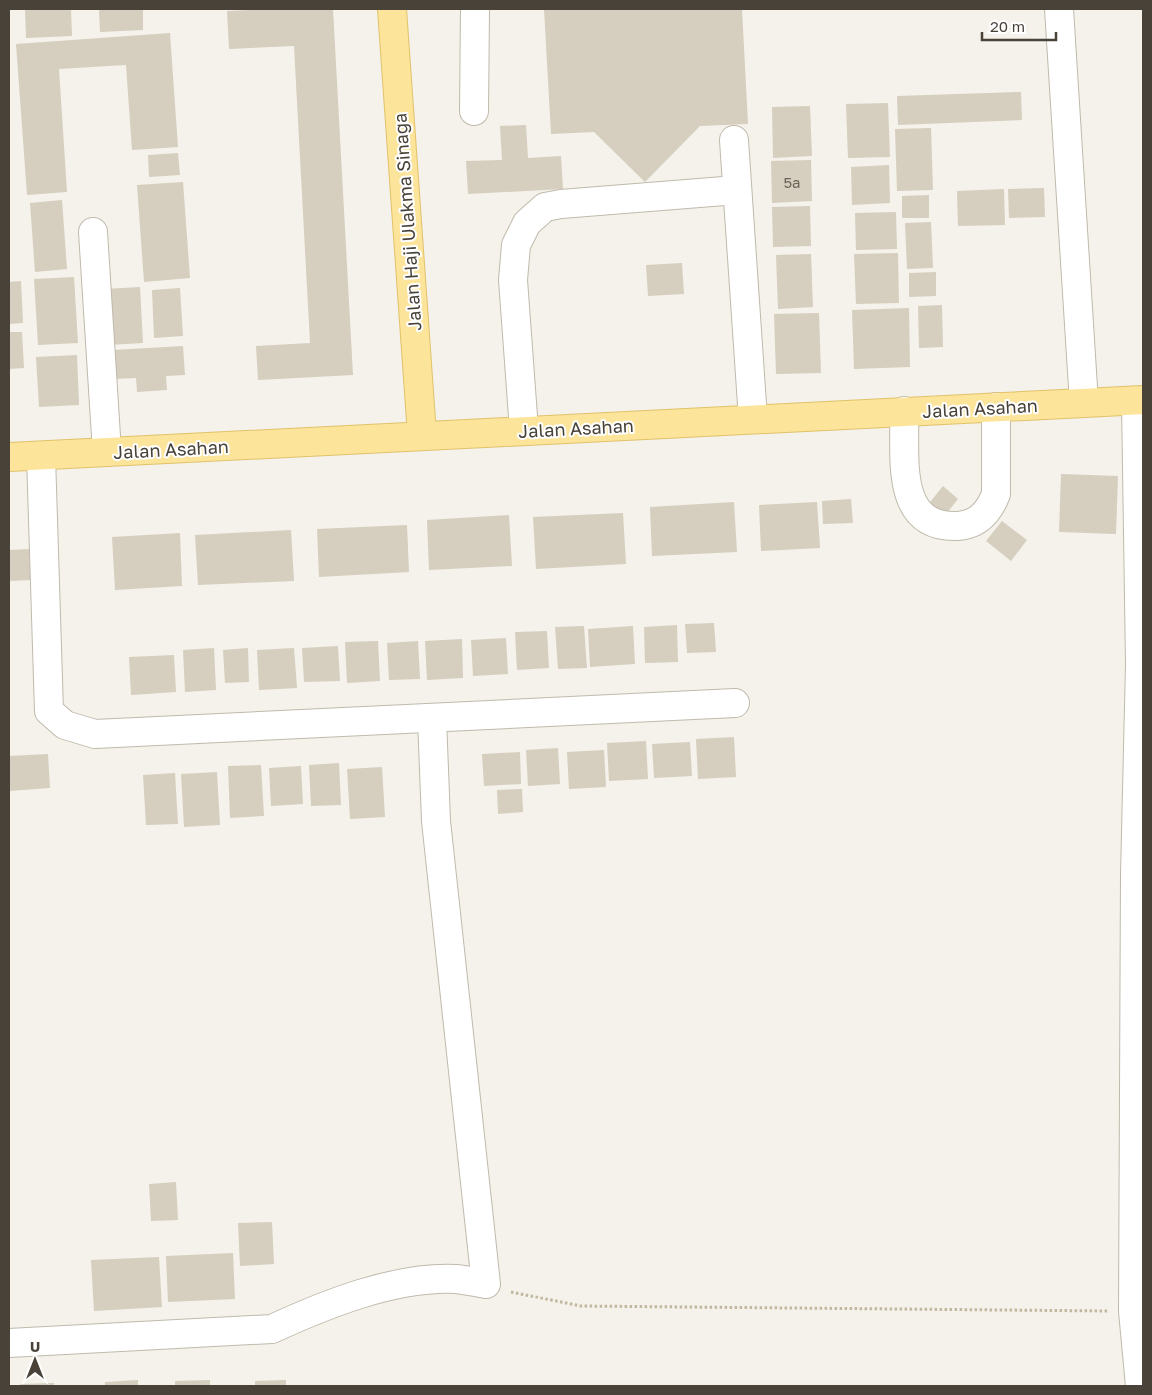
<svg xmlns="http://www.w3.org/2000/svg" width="1152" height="1395" font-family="'Golos Text',sans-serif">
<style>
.building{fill:#d6cebf}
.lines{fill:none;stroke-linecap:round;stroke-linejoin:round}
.minor-casing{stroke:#c0baac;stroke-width:30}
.major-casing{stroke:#e1c26b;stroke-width:30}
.path{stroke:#c1b69e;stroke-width:3;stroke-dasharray:2.5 2.5;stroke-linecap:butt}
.minor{stroke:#fff;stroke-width:28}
.major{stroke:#fce49b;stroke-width:28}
.labels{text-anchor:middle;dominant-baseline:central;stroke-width:4;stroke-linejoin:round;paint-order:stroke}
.number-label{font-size:15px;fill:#6c655a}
.street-label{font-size:18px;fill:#484238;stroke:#fff}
</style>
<rect width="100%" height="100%" fill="#f4f2ea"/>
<g class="building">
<polygon points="25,9 71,9 72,36 26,38"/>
<polygon points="99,9 143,9 143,30 100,32"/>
<polygon points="277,9 333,9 353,375 258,380 256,346 310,343 294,46 229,49 227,11"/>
<polygon points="544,9 742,9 748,124 700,126 645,182 594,132 551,134"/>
<polygon points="170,33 178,147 132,150 126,65 59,69 67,192 27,195 16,44"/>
<polygon points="1021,92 1022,120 898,125 897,96"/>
<polygon points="888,103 890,157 848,158 846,104"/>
<polygon points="810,106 812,156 773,158 772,107"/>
<polygon points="526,125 528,158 561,156 563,189 468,194 466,161 502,160 500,126"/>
<polygon points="931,128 933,190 897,191 895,129"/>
<polygon points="178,153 180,175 149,177 148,155"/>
<polygon points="811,160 812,201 772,203 771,161"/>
<polygon points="889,165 890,203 852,205 851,167"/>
<polygon points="183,182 190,278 144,282 137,185"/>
<polygon points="1044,188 1045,217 1009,218 1008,189"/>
<polygon points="1004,189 1005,225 958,226 957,191"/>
<polygon points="929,195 929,218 902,218 902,196"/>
<polygon points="62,200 67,269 35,272 30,203"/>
<polygon points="810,206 811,246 773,247 772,207"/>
<polygon points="896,212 897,249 856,250 855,213"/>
<polygon points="931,222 933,268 907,269 905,223"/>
<polygon points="898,253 899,303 856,304 854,254"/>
<polygon points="811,254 813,307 778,309 776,255"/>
<polygon points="682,263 684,294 648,296 646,265"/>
<polygon points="936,272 936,296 909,297 909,273"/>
<polygon points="74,277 78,343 38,345 34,279"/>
<polygon points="21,281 23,323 9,324 9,282"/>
<polygon points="140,287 143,343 108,345 105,289"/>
<polygon points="180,288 183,336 154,338 152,290"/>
<polygon points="942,305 943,347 919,348 918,306"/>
<polygon points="909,308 910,367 854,369 852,310"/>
<polygon points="819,313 821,373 776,374 774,314"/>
<polygon points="9,332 22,332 24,368 9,369"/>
<polygon points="183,346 185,375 166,376 167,390 137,392 136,378 114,379 113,350"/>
<polygon points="77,355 79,405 39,407 36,357"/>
<polygon points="1061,474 1118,476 1116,534 1059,532"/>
<polygon points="943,486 958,499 943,518 927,506"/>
<polygon points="851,499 853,523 823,524 822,501"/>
<polygon points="734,502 737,552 652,556 650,507"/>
<polygon points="817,502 820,548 761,551 759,505"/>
<polygon points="623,513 626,564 536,569 533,517"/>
<polygon points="509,515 512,566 429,570 427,520"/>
<polygon points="1002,521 1027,540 1011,561 986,541"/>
<polygon points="407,525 409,572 319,577 317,529"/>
<polygon points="291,530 294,581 198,585 195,535"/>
<polygon points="180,533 182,586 115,590 112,537"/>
<polygon points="29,549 31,580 9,581 9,550"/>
<polygon points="714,623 716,652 687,653 685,624"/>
<polygon points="677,625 678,662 645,663 644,627"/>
<polygon points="584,626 587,668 558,669 555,627"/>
<polygon points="633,626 635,664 590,667 588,629"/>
<polygon points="547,631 549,668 517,670 515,632"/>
<polygon points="506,638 508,674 473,676 471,640"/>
<polygon points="462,639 463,678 427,680 425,641"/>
<polygon points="378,641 380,681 347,683 345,642"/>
<polygon points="418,641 420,679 389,680 387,643"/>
<polygon points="338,646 340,681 304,682 302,648"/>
<polygon points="214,648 216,690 185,692 183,650"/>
<polygon points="248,648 249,682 225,683 223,650"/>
<polygon points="294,648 297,688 259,690 257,650"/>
<polygon points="174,655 176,692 131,695 129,657"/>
<polygon points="734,737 736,777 698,779 696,739"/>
<polygon points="646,741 648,779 609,781 607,743"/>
<polygon points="690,742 692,776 654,778 652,744"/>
<polygon points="558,748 560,784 528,786 526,750"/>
<polygon points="604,750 606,787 569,789 567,752"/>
<polygon points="520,752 521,784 484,786 482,754"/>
<polygon points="48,754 50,788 9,791 9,756"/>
<polygon points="339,763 341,805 311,806 309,765"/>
<polygon points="261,765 264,816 230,818 228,766"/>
<polygon points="301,766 303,804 271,806 269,768"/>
<polygon points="382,767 385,817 350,819 347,769"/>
<polygon points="217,772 220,825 184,827 181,774"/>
<polygon points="175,773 178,824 146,825 143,775"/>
<polygon points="522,789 523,812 498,814 497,790"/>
<polygon points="176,1182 178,1220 151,1221 149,1184"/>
<polygon points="272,1222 274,1264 240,1266 238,1223"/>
<polygon points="233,1253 235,1299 168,1302 166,1256"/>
<polygon points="159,1257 162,1307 94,1311 91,1260"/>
<polygon points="138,1380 138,1386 105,1386 105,1382"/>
<polygon points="210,1380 210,1386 175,1386 175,1381"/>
<polygon points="286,1380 286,1386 255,1386 255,1381"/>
<polygon points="54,1383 54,1386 20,1386 20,1384"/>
</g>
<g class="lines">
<g class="minor-casing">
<g id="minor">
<polyline points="1059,9 1084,403"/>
<polyline points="474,111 475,9"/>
<polyline points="734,140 753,419"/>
<polyline points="93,232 107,452"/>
<polyline points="1136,401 1140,664 1135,875 1133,1311 1140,1386"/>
<path d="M904,411c2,44 -11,117 53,115 21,-1 32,-14 39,-32v-87"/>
<polyline points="524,430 513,280 516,245 527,223 545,207 561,204 737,190"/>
<polyline points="41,456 49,711 65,725 95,734 735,703"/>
<path d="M9,1343l263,-14c54,-25 124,-53 184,-50 10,1 20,3 30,5l-50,-463 -4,-103"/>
</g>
</g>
<g class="major-casing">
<g id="major">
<polyline points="392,9 422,435"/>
<polyline points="9,457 1143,400"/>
</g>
</g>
<polyline class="path" points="511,1292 581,1306 1108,1311"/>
<use href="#minor" class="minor"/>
<use href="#major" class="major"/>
</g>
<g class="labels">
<g class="number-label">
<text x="792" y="182">5a</text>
</g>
<g class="street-label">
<text transform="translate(407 222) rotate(-94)">Jalan Haji Ulakma Sinaga</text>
<text transform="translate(980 408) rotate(-3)">Jalan Asahan</text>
<text transform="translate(576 428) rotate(-3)">Jalan Asahan</text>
<text transform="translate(171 449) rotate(-3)">Jalan Asahan</text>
</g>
</g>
<rect width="1152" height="1395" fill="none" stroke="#484238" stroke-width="20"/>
<g transform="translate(35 1360)" stroke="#ffffff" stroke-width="4" paint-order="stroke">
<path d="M0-4L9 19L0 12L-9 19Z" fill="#484238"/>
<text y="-8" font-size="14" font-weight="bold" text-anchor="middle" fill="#484238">U</text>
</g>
<path d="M982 32v8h74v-8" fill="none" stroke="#484238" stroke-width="2.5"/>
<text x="990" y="32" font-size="15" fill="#484238" stroke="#ffffff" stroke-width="4" paint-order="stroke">20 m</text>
</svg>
